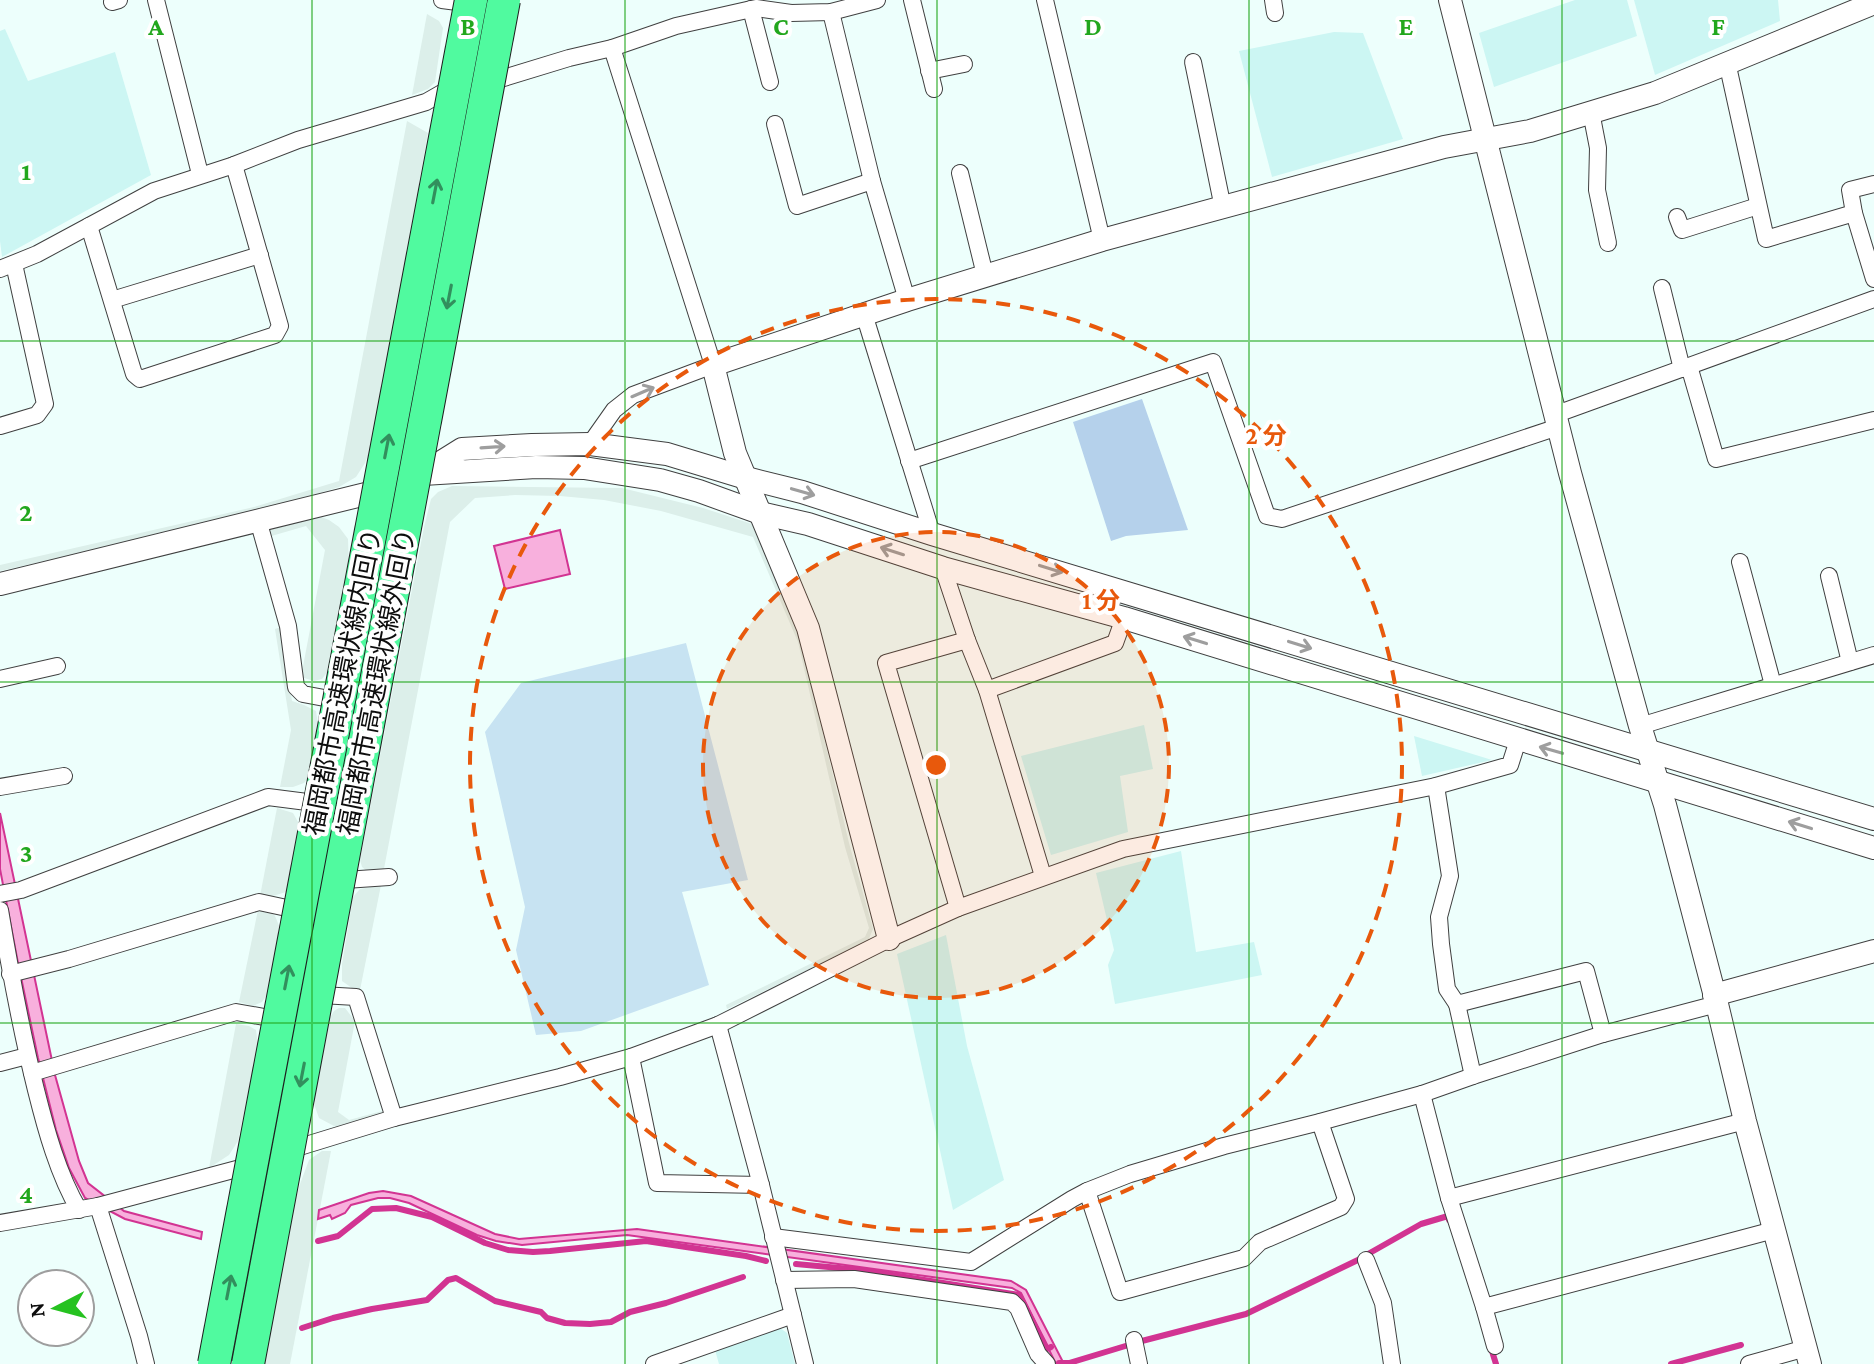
<svg xmlns="http://www.w3.org/2000/svg" width="1874" height="1364" font-family="'Crimson Pro','Noto Sans JP',serif">
<style>
.farmland{fill:#ccf6f3}
.green{fill:#b5d1eb}
.pitch{fill:#c7e3f2}
.plaza{fill:#dcefea}
.water{fill:#f8b0dd;stroke:#d23492;stroke-width:2}
.lines{fill:none;stroke-linecap:round;stroke-linejoin:round}
.stream{stroke:#d23492;stroke-width:6}
.minor-casing{stroke:#404040;stroke-width:18}
.tertiary-casing{stroke:#404040;stroke-width:24}
.minor{stroke:#fff;stroke-width:16}
.tertiary{stroke:#fff;stroke-width:22}
.motorway-bridge-casing{stroke:#1e1e1e;stroke-width:34;stroke-linecap:butt}
.motorway-bridge{stroke:#50fa9f;stroke-width:32}
.oneway{stroke:#328f5d}
.oneway2{stroke:#9e9e9e}
.grid{fill:none;stroke:#22a71d;stroke-width:2;stroke-opacity:0.55}
.ring{fill:none;stroke:#e8590c;stroke-width:4;stroke-dasharray:14 10}
.labels{text-anchor:middle;dominant-baseline:central;stroke-width:8;stroke-linejoin:round;paint-order:stroke}
.street-label{font-size:26px;fill:#0d0d0d;stroke:#fff}
.grid-label{font-size:26px;text-anchor:middle;font-weight:bold;fill:#22a71d;stroke:#fff;stroke-width:8;stroke-linejoin:round;paint-order:stroke}
.centre{fill:#e8590c;stroke:#fff;stroke-width:4}
.ring-label{font-size:24px;text-anchor:middle;font-weight:bold;fill:#e8590c;stroke:#fff;stroke-width:8;stroke-linejoin:round;paint-order:stroke}
</style>
<rect width="100%" height="100%" fill="#edfffc"/>
<g class="farmland">
<polygon points="1575,0 1627,0 1637,36 1494,87 1479,33"/>
<polygon points="1634,0 1778,0 1780,21 1655,75"/>
<polygon points="5,29 28,81 115,52 151,175 2,257 0,241 0,31"/>
<polygon points="1334,32 1363,33 1403,139 1272,177 1239,51"/>
<polygon points="1144,725 1153,769 1120,776 1128,832 1051,855 1021,756"/>
<polygon points="1414,736 1492,760 1422,776"/>
<polygon points="1181,851 1196,952 1254,942 1262,975 1115,1004 1108,965 1114,950 1096,873"/>
<polygon points="946,935 967,1046 1004,1180 953,1210 897,954"/>
<polygon points="780,1328 787,1333 795,1364 719,1364 715,1350"/>
</g>
<polygon class="green" points="1142,399 1188,530 1126,536 1111,541 1073,422"/>
<polygon class="pitch" points="686,643 748,880 682,892 709,985 581,1031 536,1035 516,950 525,907 485,732 521,683"/>
<g class="plaza">
<polygon points="427,14 439,21 443,28 435,82 428,89 412,95"/>
<polygon points="407,121 428,133 373,441 365,463 356,477 339,487 255,513 0,571 0,565 254,507 339,481"/>
<polygon points="452,486 622,488 703,508 752,524 801,641 849,843 873,929 868,941 727,1009 726,1005 865,937 869,928 845,847 798,642 753,537 661,511 604,500 560,496 515,495 475,498 450,522 383,874 367,871 362,867 360,860 424,527 431,499 438,492"/>
<polygon points="319,516 329,520 339,527 348,539 349,568 328,671 322,679 314,681 301,677 325,550 306,526 268,537 268,534 270,530"/>
<polygon points="281,627 292,701 304,705 316,711 318,724 309,777 304,783 293,787 280,787 291,730 275,629"/>
<polygon points="277,808 293,813 298,822 299,829 286,892 273,896 260,896"/>
<polygon points="381,885 360,990 352,988 342,981 342,964 353,897 360,889"/>
<polygon points="258,910 271,912 275,916 280,928 269,992 262,1002 253,1006 239,1002"/>
<polygon points="339,1008 345,1008 355,1021 338,1112 349,1120 382,1111 381,1116 345,1128 334,1126 319,1118 313,1101 328,1021 334,1011"/>
<polygon points="236,1024 249,1026 256,1030 258,1045 238,1141 229,1155 209,1168"/>
<polygon points="322,1151 331,1151 290,1364 263,1364 287,1230 300,1184 309,1160"/>
</g>
<g class="water">
<polygon points="560,530 570,574 505,589 494,546"/>
<polygon points="0,813 55,1075 79,1161 88,1183 124,1211 202,1232 201,1239 125,1219 85,1198 69,1168 56,1130 38,1058 18,963 0,869"/>
<polygon points="383,1191 411,1196 495,1234 519,1239 637,1229 1011,1281 1026,1290 1064,1364 1056,1364 1021,1293 1012,1288 627,1235 522,1245 496,1241 477,1235 409,1203 390,1198 378,1198 351,1205 345,1213 332,1219 330,1215 318,1219 319,1210 369,1193"/>
</g>
<g class="lines">
<g class="stream">
<polyline points="318,1241 338,1236 372,1209 396,1208 432,1217 485,1243 508,1250 533,1252 550,1251 646,1241 746,1256 766,1261"/>
<polyline points="1368,1254 1421,1224 1448,1216 1449,1220"/>
<polyline points="796,1264 861,1270 1019,1295 1047,1349 1051,1347"/>
<polyline points="302,1328 333,1318 372,1309 427,1300 448,1280 456,1278 495,1301 541,1312 547,1318 565,1323 590,1324 611,1322 630,1312 666,1303 743,1277"/>
<polyline points="1138,1342 1246,1314 1362,1258"/>
<polyline points="1491,1348 1496,1364"/>
<polyline points="1059,1363 1069,1363 1132,1344"/>
<polyline points="1671,1364 1741,1345"/>
</g>
<g class="minor-casing">
<g id="minor">
<polyline points="156,0 200,174"/>
<polyline points="442,0 465,3"/>
<polyline points="912,0 934,89"/>
<polyline points="1045,0 1102,240"/>
<polyline points="1273,0 1275,13"/>
<polyline points="112,2 119,0"/>
<polyline points="751,9 770,82"/>
<polyline points="831,12 872,181 907,300"/>
<polyline points="1193,62 1223,208"/>
<polyline points="1727,62 1766,239 1854,213"/>
<polyline points="929,71 964,64"/>
<polyline points="497,80 569,58 612,48 676,26 756,8 791,13 831,12 877,0"/>
<polyline points="1591,112 1598,148 1597,190 1608,243"/>
<polyline points="775,124 797,206 872,181"/>
<polyline points="960,173 985,275"/>
<polyline points="1874,184 1850,190 1854,213 1874,279"/>
<polyline points="1677,217 1682,230 1758,206"/>
<polyline points="89,226 134,374 140,379 275,335 280,326 234,165"/>
<polyline points="0,269 37,254 154,191 234,165 298,140 426,102 447,90"/>
<polyline points="1662,288 1682,369"/>
<polyline points="112,300 260,255"/>
<polyline points="864,314 932,534"/>
<polyline points="1689,366 1716,459 1874,420"/>
<polyline points="1554,415 1874,299"/>
<polyline points="0,426 37,415 45,404 14,264"/>
<polyline points="590,444 614,410 633,395 713,365 612,48"/>
<polyline points="909,461 1213,362 1267,516 1282,519 1558,427"/>
<polyline points="258,520 288,626 296,687 303,694 335,700"/>
<polyline points="1740,562 1773,685"/>
<polyline points="943,568 967,640 987,690 1043,876"/>
<polyline points="1829,576 1850,662"/>
<polyline points="0,679 57,666"/>
<polyline points="987,690 1115,643 1124,618"/>
<polyline points="1640,726 1874,655"/>
<polyline points="1436,786 1450,876 1439,917 1441,944 1447,989 1457,1004 1586,971 1603,1034"/>
<polyline points="0,787 64,776"/>
<polyline points="345,880 389,877"/>
<polyline points="0,894 21,890 268,797 315,803"/>
<polyline points="958,908 886,663 967,640"/>
<path d="M0,910c10,60 21,120 36,180 10,40 22,84 43,120"/>
<polyline points="10,974 69,959 259,902 296,910"/>
<polyline points="321,995 356,997 394,1118"/>
<polyline points="1457,1004 1473,1076"/>
<polyline points="718,1025 761,1185 805,1364"/>
<polyline points="631,1057 657,1183 761,1185"/>
<polyline points="0,1063 27,1056"/>
<polyline points="32,1073 236,1012 275,1019"/>
<polyline points="1422,1094 1449,1198 1484,1307 1774,1230"/>
<polyline points="1087,1191 1120,1292 1244,1258 1260,1242 1341,1207 1346,1199 1320,1122"/>
<polyline points="1449,1198 1745,1121"/>
<polyline points="98,1206 139,1336 146,1364"/>
<polyline points="0,1223 98,1206 248,1166 293,1149 394,1118 560,1077 631,1057 718,1025 889,939 958,908 1123,849 1436,786 1510,765 1518,740"/>
<polyline points="773,1237 971,1262 1072,1199 1087,1191 1130,1174 1224,1146 1320,1122 1422,1094 1473,1076 1603,1034 1717,1004"/>
<polyline points="1366,1260 1383,1303 1392,1364"/>
<polyline points="784,1280 854,1279 1012,1302 1018,1308 1038,1354 1047,1364"/>
<polyline points="1484,1307 1495,1346"/>
<polyline points="1134,1340 1139,1364"/>
<polyline points="654,1364 793,1315"/>
<polyline points="1749,1364 1806,1348"/>
</g>
</g>
<g class="tertiary-casing">
<g id="tertiary">
<polyline points="1450,0 1570,473 1640,726 1665,805 1717,1004 1745,1121 1810,1364"/>
<polyline points="423,474 536,467 584,468 660,480 699,491 760,513 808,524 943,568 1124,618 1874,848"/>
<polyline points="0,584 374,492 422,474 462,449 532,445 590,444 667,454 746,478 802,492 932,534 1874,819"/>
<polyline points="889,939 808,628 735,453 713,365 907,300 1102,240 1444,147 1530,131 1655,93 1874,3"/>
<polyline points="1714,995 1874,951"/>
</g>
</g>
<use href="#minor" class="minor"/>
<use href="#tertiary" class="tertiary"/>
<g class="motorway-bridge-casing">
<g id="motorway-bridge">
<polyline points="214,1364 471,0"/>
<polyline points="248,1364 504,0"/>
</g>
</g>
<use href="#motorway-bridge" class="motorway-bridge"/>
</g>
<defs><path id="oneway-shaft" d="M-6 0H5M1.5-3L5.5 0L1.5 3" fill="none" stroke-width="1.6" stroke-linecap="round" stroke-linejoin="round" transform="scale(2)"/></defs>
<g class="oneway">
<use href="#oneway-shaft" transform="translate(435 191) rotate(-79)"/>
<use href="#oneway-shaft" transform="translate(449 297) rotate(101)"/>
<use href="#oneway-shaft" transform="translate(387 446) rotate(-79)"/>
<use href="#oneway-shaft" transform="translate(287 977) rotate(-79)"/>
<use href="#oneway-shaft" transform="translate(302 1075) rotate(101)"/>
<use href="#oneway-shaft" transform="translate(229 1287) rotate(-79)"/>
</g>
<g class="oneway2">
<use href="#oneway-shaft" transform="translate(643 392) rotate(-23)"/>
<use href="#oneway-shaft" transform="translate(493 447) rotate(-4)"/>
<use href="#oneway-shaft" transform="translate(803 492) rotate(16)"/>
<use href="#oneway-shaft" transform="translate(892 551) rotate(-162)"/>
<use href="#oneway-shaft" transform="translate(1051 569) rotate(17)"/>
<use href="#oneway-shaft" transform="translate(1195 640) rotate(-163)"/>
<use href="#oneway-shaft" transform="translate(1300 645) rotate(17)"/>
<use href="#oneway-shaft" transform="translate(1551 750) rotate(-164)"/>
<use href="#oneway-shaft" transform="translate(1800 825) rotate(-163)"/>
</g>
<path class="grid" d="M312,0v1364M625,0v1364M937,0v1364M1249,0v1364M1562,0v1364M0,341h1874M0,682h1874M0,1023h1874"/>
<circle cx="936" cy="765" r="233" fill="#e8590c" fill-opacity=".12"/>
<g class="ring">
<circle cx="936" cy="765" r="233"/>
<circle cx="936" cy="765" r="466"/>
</g>
<g class="labels">
<g class="street-label">
<text transform="translate(343 682) rotate(-79)">福岡都市高速環状線内回り</text>
<text transform="translate(377 682) rotate(-79)">福岡都市高速環状線外回り</text>
</g>
</g>
<g class="grid-label">
<text x="156" y="35">A</text>
<text x="468" y="35">B</text>
<text x="781" y="35">C</text>
<text x="1093" y="35">D</text>
<text x="1406" y="35">E</text>
<text x="1718" y="35">F</text>
<text x="26" y="180">1</text>
<text x="26" y="521">2</text>
<text x="26" y="862">3</text>
<text x="26" y="1203">4</text>
</g>
<circle cx="936" cy="765" r="12" class="centre"/>
<g class="ring-label">
<text x="1266" y="444">2 分</text>
<text x="1101" y="609">1 分</text>
</g>
<g transform="translate(56 1308) rotate(264)"><circle r="38" fill="#ffffff" stroke="#9e9e9e" stroke-width="2"/>
<path d="M0-6L14 30L0 20L-14 30Z" fill="#26c220"/>
<text y="-12" font-size="22" font-weight="bold" text-anchor="middle" fill="#0d0d0d">N</text>
</g>
</svg>
